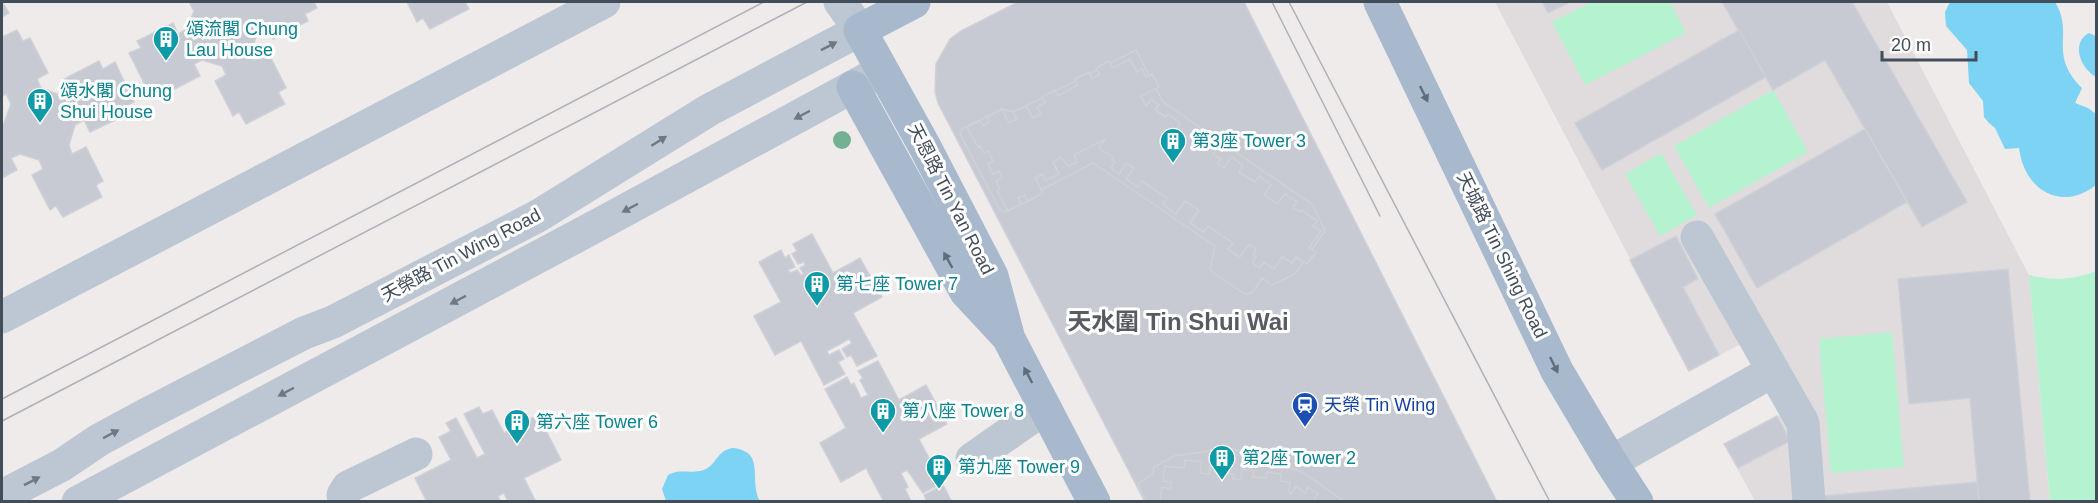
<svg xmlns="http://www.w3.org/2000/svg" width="2098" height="503" font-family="Helvetica,'Noto Sans TC',sans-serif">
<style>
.education{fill:#e0dcdd}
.green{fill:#b4f2d0}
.water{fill:#7cd3f3}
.building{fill:#c7cad2;stroke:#cfd1d8;stroke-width:1.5}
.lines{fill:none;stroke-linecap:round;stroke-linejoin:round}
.minor{stroke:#bdc7d3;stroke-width:33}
.major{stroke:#a8b9ce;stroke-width:33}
.tram{stroke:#adb0b7;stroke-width:1.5}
.tree{fill:#73b195}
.oneway{fill:#6d7884}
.oneway2{fill:#616d7d}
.labels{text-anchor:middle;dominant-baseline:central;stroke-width:6;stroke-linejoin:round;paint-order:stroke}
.culture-label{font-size:18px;fill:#0d838f;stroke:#fff;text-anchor:start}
.street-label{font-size:18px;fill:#424d5a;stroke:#fff}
.transit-label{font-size:18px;fill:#164399;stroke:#fff;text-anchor:start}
.district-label{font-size:24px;font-weight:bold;fill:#585b61;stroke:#fff}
</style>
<rect width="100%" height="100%" fill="#efebeb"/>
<polygon class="education" points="1495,2 1887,2 2029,275 2050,501 1755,501 1724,444 1806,402 1768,330 1689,371"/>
<g class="green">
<polygon points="1592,2 1670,2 1686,33 1585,85 1552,22"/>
<polygon points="1773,90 1808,152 1709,208 1674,146"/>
<polygon points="1661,153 1697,215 1660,236 1625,174"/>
<path d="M2096,271v230h-46l-21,-226c25,6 44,5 67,-4z"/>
<polygon points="1892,332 1904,467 1831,473 1819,339"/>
</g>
<g class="water">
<path d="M1950,2h105c20,33 -8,51 27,86l-7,15 13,5 8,6v71c-36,28 -72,4 -77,-37l-14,1 -10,-21 -6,-5 -5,-6 -1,-16 -14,-18 -2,-33 -21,-24 -1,-14z"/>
<path d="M2089,33l7,3v41c-15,-8 -26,-34 -7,-44z"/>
<path d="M732,448c35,3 16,32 28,53h-94l-4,-12 6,-14c12,-7 25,0 38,-6 12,-7 10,-17 26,-21z"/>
</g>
<g class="building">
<polygon points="2,2 9,13 2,17"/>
<polygon points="189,2 314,2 317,8 305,14 308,21 273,39 267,26 258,31 251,52 255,60 269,54 286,88 278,92 285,104 246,124 239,112 233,116 215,81 226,75 222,66 202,60 194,64 200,76 165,94 161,87 149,93 129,53 141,48 137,41 173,23 178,34 187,29 194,11"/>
<polygon points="407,2 465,2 469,9 430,29 423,18 417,22"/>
<polygon points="1018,2 1244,2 1497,502 1145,502 938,103 935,92 936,64 950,39 961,31"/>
<polygon points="1542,2 1570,2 1548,13"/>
<polygon points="1722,2 1852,2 1967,202 1922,227 1825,60 1773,90"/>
<polygon points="17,30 23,41 30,38 48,73 37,79 41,88 60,95 70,90 64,79 99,61 103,69 115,62 134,102 122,108 126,115 90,132 84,120 75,125 69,145 72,154 86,147 103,181 96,185 102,197 63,217 56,206 50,210 32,175 43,169 39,160 20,154 11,158 17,170 2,178 2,124 4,123 11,104 6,94 2,96 2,37"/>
<polygon points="1739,30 1766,77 1602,170 1575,123"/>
<polygon points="1136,50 1163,102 1313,205 1325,231 1295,274 1272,285 1262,278 1252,293 1245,294 1215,274 1210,269 1215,246 1093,163 1041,190 1043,193 1028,201 1005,212 1000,210 960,134 962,129 1002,109 1014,112"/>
<polygon points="1130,59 1137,72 1142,69 1146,77 1152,74 1159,87 1141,96 1146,106 1151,99 1159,105 1155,110 1166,117 1168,114 1180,123 1176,129 1200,145 1205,139 1217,148 1213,154 1221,159 1218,164 1224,168 1231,157 1243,165 1239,172 1255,182 1259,176 1271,185 1264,195 1277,204 1285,194 1297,202 1293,208 1301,212 1302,210 1317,221 1313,226 1321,231 1309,248 1316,252 1307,264 1296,257 1292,263 1282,257 1274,269 1264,262 1260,268 1252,262 1256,257 1253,255 1256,249 1249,244 1240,257 1228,249 1233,243 1208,226 1204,232 1190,223 1199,210 1185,201 1176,214 1163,204 1167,198 1142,181 1138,187 1126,179 1134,168 1126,163 1119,174 1111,168 1115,162 1112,160 1114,158 1099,148 1105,139 1074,155 1077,162 1068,166 1061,157 1053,162 1059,174 1046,181 1042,174 1035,178 1043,193 1028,201 1025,195 1018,198 1021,204 1008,211 997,190 1000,189 996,181 1002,178 999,171 993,174 988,164 993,161 988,151 984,153 980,146 978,147 967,127 980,120 983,126 989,122 987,117 1002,109 1009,123 1017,119 1013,112 1026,106 1033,118 1041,114 1037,107 1045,103 1042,97 1055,90 1058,96 1078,85 1075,79 1089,72 1092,79 1100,74 1096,68 1109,61 1113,68"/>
<polygon points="1865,129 1907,202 1757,288 1715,214"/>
<polygon points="812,234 833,273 860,258 882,297 853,313 877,356 857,366 851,355 847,357 842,349 852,343 849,339 827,351 829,355 839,350 844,359 838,362 845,374 824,385 801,341 775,355 754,316 781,302 759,262 781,250 785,258 789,255 795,267 788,270 790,273 797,270 801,275 804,274 800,268 805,265 804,262 798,264 792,254 797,251 793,244"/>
<polygon points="1676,236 1698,279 1683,287 1719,355 1689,371 1630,260"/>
<polygon points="2008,269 2030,502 1979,502 1970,398 1909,404 1898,279"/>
<polygon points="878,361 899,400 926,385 947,424 919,439 942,483 923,493 907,470 901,473 908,487 905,489 911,501 909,502 884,502 866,468 841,482 820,443 846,428 825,389 847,377 851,385 854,383 861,398 868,395 860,380 863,378 858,371"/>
<polygon points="479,407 483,414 492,410 504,433 538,415 561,460 524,478 536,502 508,502 504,493 498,496 501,502 427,502 415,478 451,460 439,437 451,431 446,423 456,418 477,458 485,454 464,414"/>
<polygon points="1777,416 1790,441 1738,468 1724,444"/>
<polygon points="1229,448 1302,472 1345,502 1146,502 1139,487 1139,483 1153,474 1154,467 1174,456"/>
<polygon points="1185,460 1202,462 1200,473 1209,474 1210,466 1224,467 1223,473 1234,474 1233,479 1241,480 1242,469 1254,471 1253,477 1266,478 1267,472 1281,474 1280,481 1290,482 1289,493 1291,494 1296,486 1305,493 1308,487 1318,494 1314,499 1317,501 1160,502 1162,487 1170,489 1171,482 1163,481 1165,466 1184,468"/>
<polygon points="1977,482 1979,502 1824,502 1823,496"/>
<polygon points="943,485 952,502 927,502 924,495"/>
</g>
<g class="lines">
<g class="minor">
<polyline points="1697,237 1803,423 1809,502"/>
<polyline points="2,317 604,2"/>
<polyline points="972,459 1045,408"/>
<polyline points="1611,462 1773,371"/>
<polyline points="2,496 62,465 99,440 147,414 304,333 333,322 538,216 709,110 860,30 840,2"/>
<polyline points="78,502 596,226 878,73"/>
<polyline points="344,502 343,495 348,487 416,454"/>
</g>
<g class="major">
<polyline points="914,2 860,30 925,147 992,276 1009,339 1094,502"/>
<polyline points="1380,2 1557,371 1611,462 1637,502"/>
<polyline points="853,87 966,292 1006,335"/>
</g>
<g class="tram">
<polyline points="1272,2 1380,216"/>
<polyline points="1289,2 1550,502"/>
<polyline points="2,399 764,2"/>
<polyline points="2,421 807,2"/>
</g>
</g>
<circle class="tree" cx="842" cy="140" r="9"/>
<defs><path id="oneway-solid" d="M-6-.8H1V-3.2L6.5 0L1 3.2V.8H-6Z" transform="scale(1.5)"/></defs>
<g class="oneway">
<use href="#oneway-solid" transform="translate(829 46) rotate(-27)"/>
<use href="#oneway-solid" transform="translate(802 115) rotate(152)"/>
<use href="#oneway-solid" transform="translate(659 141) rotate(-32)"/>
<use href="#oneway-solid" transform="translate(630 208) rotate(152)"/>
<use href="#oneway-solid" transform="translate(458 300) rotate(152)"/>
<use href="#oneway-solid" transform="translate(286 392) rotate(152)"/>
<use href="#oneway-solid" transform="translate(111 434) rotate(-28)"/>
<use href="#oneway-solid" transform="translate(32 481) rotate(-27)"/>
</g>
<g class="oneway2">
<use href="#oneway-solid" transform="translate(1424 94) rotate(64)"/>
<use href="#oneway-solid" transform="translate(948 260) rotate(-119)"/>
<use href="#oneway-solid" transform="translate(1554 365) rotate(64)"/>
<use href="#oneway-solid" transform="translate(1028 375) rotate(-118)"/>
</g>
<defs>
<g id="building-pin" transform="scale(1.35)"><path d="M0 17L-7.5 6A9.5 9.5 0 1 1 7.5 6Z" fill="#0f9aa8" stroke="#fff"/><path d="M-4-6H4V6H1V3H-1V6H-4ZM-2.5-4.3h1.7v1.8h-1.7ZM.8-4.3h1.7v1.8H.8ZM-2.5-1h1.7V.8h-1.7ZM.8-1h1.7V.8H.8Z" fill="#fff"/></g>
<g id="station-pin" transform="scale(1.35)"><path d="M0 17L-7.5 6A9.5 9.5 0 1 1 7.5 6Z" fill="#1a4fb4" stroke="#fff"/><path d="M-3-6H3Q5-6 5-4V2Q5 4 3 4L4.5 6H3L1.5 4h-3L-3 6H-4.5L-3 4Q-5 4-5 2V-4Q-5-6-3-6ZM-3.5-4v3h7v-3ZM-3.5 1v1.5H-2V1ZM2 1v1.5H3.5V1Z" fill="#fff"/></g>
</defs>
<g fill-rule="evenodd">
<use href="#building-pin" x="166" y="39"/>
<use href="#building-pin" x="40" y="101"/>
<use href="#building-pin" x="1173" y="141"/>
<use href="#building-pin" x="817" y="284"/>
<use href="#station-pin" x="1305" y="405"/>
<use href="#building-pin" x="883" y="411"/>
<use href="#building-pin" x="517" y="422"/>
<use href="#building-pin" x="1222" y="458"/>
<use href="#building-pin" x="939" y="467"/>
</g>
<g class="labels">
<g class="culture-label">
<text x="186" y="29">頌流閣 Chung<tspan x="186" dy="21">Lau House</tspan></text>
<text x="60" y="91">頌水閣 Chung<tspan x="60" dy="21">Shui House</tspan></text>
<text x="1192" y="141">第3座 Tower 3</text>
<text x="836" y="284">第七座 Tower 7</text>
<text x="902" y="411">第八座 Tower 8</text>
<text x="536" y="422">第六座 Tower 6</text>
<text x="1242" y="458">第2座 Tower 2</text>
<text x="958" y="467">第九座 Tower 9</text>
</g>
<g class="street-label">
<text transform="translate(951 199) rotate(63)">天恩路 Tin Yan Road</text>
<text transform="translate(461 255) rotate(-28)">天榮路 Tin Wing Road</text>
<text transform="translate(1502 255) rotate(64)">天城路 Tin Shing Road</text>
</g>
<g class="transit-label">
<text x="1324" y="405">天榮 Tin Wing</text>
</g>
<g class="district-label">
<text x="1178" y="321">天水圍 Tin Shui Wai</text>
</g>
</g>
<rect width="2098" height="503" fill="none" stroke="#424d5a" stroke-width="6"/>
<path d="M1882 51v9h94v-9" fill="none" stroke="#424d5a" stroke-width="3"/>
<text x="1891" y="51" font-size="18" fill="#424d5a" stroke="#ffffff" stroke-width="4.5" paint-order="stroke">20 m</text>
</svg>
